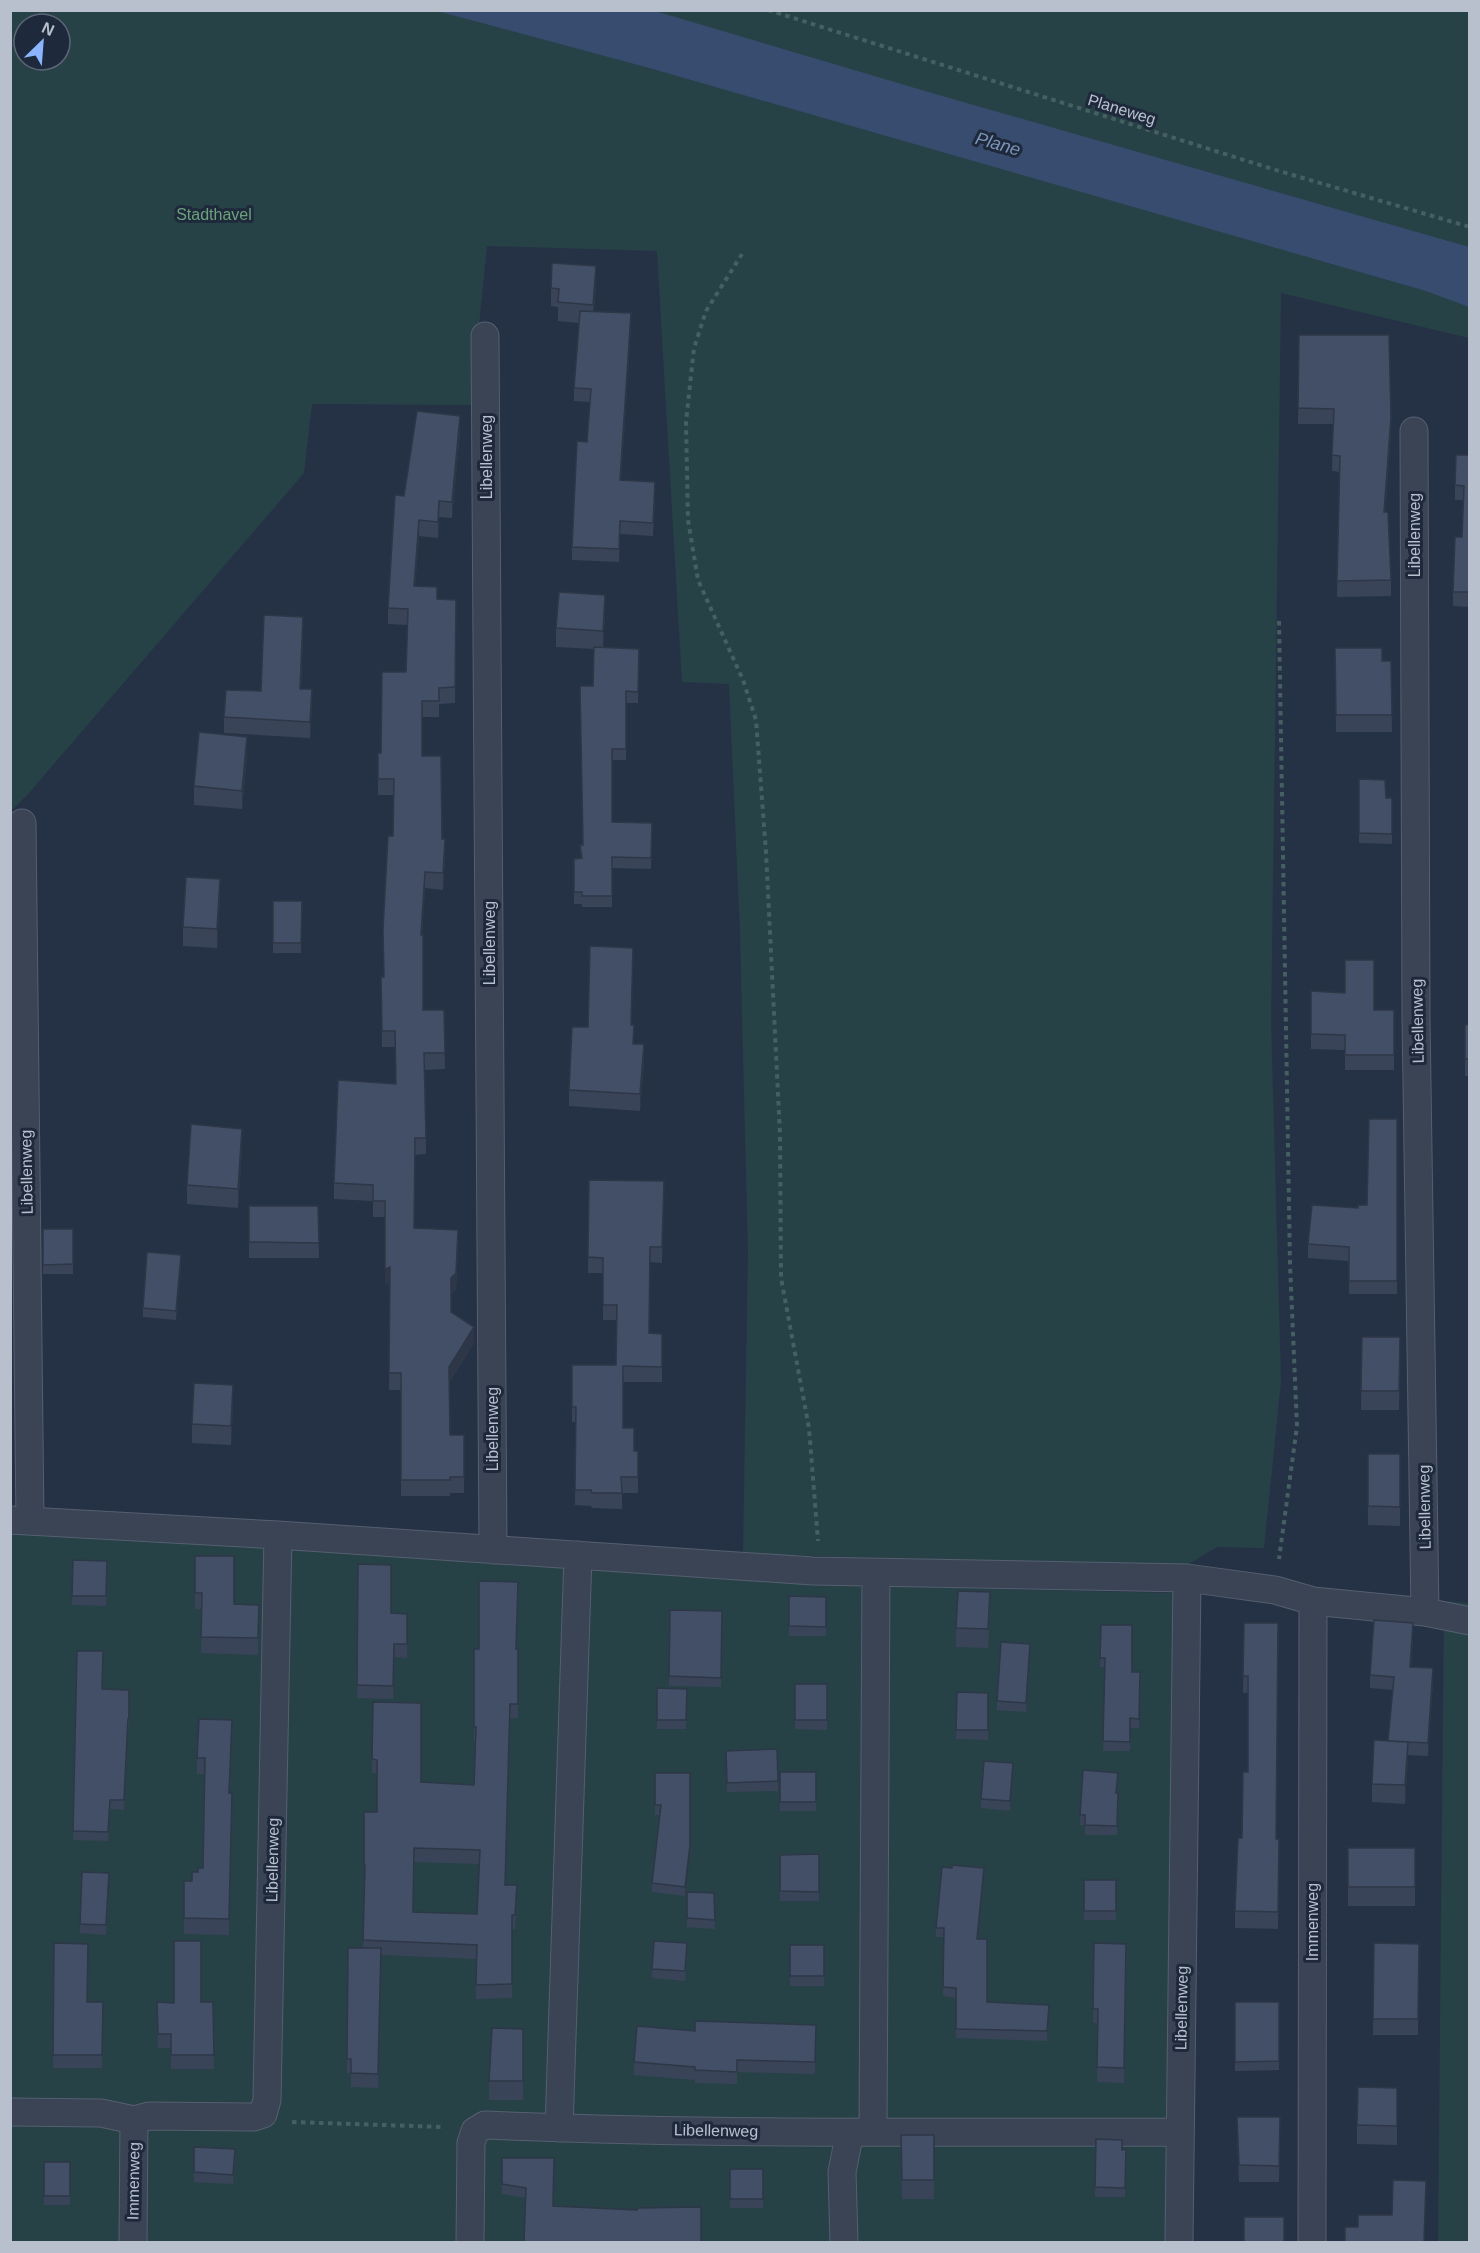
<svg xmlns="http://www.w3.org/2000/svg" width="1480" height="2253" viewBox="0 0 1480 2253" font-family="Helvetica,sans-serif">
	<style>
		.green { fill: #274247; fill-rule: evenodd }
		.water { fill: #374c6e }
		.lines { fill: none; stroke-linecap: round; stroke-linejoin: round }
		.street-casing { stroke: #565f70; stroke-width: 29 }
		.path { stroke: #465f62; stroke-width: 4; stroke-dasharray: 4.5 4.5; stroke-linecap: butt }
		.street { stroke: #3a4455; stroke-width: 27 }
		.wall { fill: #394458; fill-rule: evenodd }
		.shaded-wall { fill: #2e3747 }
		.building { fill: #424f66; stroke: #2e3747; stroke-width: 1.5; fill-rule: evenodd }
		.labels { text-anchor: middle; stroke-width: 6; stroke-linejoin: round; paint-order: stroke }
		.street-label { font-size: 16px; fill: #b8c0ce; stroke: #1e293b }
		.park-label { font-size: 16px; fill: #6da17b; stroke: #1e293b }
		.water-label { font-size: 18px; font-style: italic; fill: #7c94b8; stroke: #1e293b }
	</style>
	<rect width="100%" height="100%" fill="#253246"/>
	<path class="green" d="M11,11h1458v327l-188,-45 -10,729 10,359 -17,167 -47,-1 -32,19 -442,-12 5,-303 -8,-318 -11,-249 -47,-2 -25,-431 -170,-5 -16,159 -159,-1 -8,69 -275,320 -18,18zM24,24h36v36h-36z
		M10,1530l552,34 300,22 313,7 -3,649h-1161z
		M1444,1601l26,2v639h-32z"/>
	<path class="water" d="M437,11h218l270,80 544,156v60l-43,-16 -773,-222z"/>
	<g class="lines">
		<defs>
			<path id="street" d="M485,336l8,1214
				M1414,431l2,587 9,594
				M22,823l8,698
				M10,1520l268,15 535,36 374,7 88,12 38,11 112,11 45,9
				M10,2112l91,1 33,7 15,-4 105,1 9,-3 4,-14 11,-565
				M559,2128l19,-573
				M873,2132l3,-559
				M133,2242l1,-122
				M470,2242l1,-99 4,-12 10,-6c231,10 463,7 694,7
				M844,2242l-2,-70 8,-40
				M1179,2242l8,-664
				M1312,2242l1,-641"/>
		</defs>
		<use href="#street" class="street-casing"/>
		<path class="path" d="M768,10l511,161 191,56
			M742,254l-36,57 -12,37 -8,74 2,98 10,60 45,100 13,40 10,132 14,282 1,144 28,150 9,113
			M1279,621l11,643 7,162 -18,133
			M292,2122l152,5"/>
		<use href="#street" class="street"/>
	</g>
	<path class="wall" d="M596,285l-2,26 37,15 -10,154 34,15 -2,41 -33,-2 -1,28 -47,-2v-13l15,-105 3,-40 -16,-1v-13l5,-65 -21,-2v-14l-7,-1v-18z
		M1299,335l92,98 -6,79 6,68v16l-54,1 3,-125 -8,-1 1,-47h-35z
		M460,432l-8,86 -13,-1 -1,21 -19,-2 -4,50 22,13 19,1 -1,103 -16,1v13h-17v39l23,99 -2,35 -18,-2 -3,47 1,75h21l1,59 -20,1 1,84 -11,1 -1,73 44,18 -2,43 -5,5v18l23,31 -25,40 1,52h14v58h-14v3h-49v-106h-12l1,-107 -5,2v-68h-12v-16l-39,-2v-16l62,-99 -1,-37h-13l-1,-54v-16h3l9,-141 1,-41h-16v-42h3l25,-81 2,-47 -20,-1v-16l16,-112z
		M1470,455v152l-17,-1v-14l9,-55 1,-37h-8v-15z
		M605,614l-2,34 36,1 -1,54h-12v57h-14v62l40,1 -1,46 -39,-1v39h-30v-3h-8v-45l7,-1 -1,-13h3l10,-159 1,-37 -38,-2v-19z
		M303,634l-2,55 11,17 -2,32 -86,-5v-16l37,-26z
		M1335,648l47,13h9l1,71h-56z
		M247,756l-5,53 -48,-4v-19z
		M1359,779l27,19h6v46l-33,-1z
		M220,898l-3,50 -34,-2v-19z
		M273,901h29l-1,52h-28z
		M1311,991l63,19h20v60h-49v-20l-34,-1z
		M1470,1024v52h-5v-51z
		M632,1025l2,19 10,17 -4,50 -71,-5v-16l19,-63z
		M1397,1119v175h-48v-33l-41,-3v-14l50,-36 9,-3z
		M242,1148l-4,60 -51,-4v-19z
		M589,1180l75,1 -2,82 -12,-1 -1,71 13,1v48h-39v46l11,23h4v42h-16v16l-30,-1 -1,-2 -16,-1 1,-83h-4v-57h44l1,-45h-14v-47h-15z
		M249,1206h69l1,52h-70z
		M43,1229h30v45h-30z
		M181,1264l-5,56 -33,-3v-9z
		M1362,1337h38l-1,73h-38z
		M233,1404l-2,41 -39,-2v-19z
		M1368,1454h32v72l-32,-1z
		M195,1556l39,48 25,1 -1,50 -57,-2 1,-44h-7z
		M73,1560l34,1 -1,45 -34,-1z
		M358,1564l33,49 16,1v44l-13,-1 -1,42 -36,-1z
		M789,1596l37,1v39h-37z
		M670,1610l52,1 -1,76 -52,-1z
		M990,1610l-2,38 -32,-1v-19z
		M1244,1623l32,216 3,18 -1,72 -43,-1v-17l13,-139v-79h-5z
		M1101,1625l31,47h8l-1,56h-9v23h-27l2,-84h-5z
		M1413,1636l-2,31 22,14 -5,75 -20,-1 -3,49 -33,-2v-18l16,-43 5,-51 -23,-2v-13z
		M474,1649h44v69h-8l-5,167 12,14 -2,30h-3v69l-36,1v-40l-95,-4 -3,133 -27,-1v-14h-4l1,-125h15l2,-70h-1v-66h13v-39h-5l1,-71 48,80 53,3 1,-44h-1zM414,1862l65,2 -2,50 -64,-2z
		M77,1651l25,38 27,1v38h-1l-4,82 -14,-1 -2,32 -35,-1z
		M1030,1653l-4,59 -29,-2v-9z
		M795,1684h32v46l-32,-1z
		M657,1688l30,1 -1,40h-29z
		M957,1692l31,1v47l-32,-1z
		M232,1736l-2,57 -1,142 -45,-1v-53h8l6,-9 5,-4 1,-94h-7v-16z
		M777,1749l1,42 -51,1 -1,-41z
		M780,1772h36v39h-36z
		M1013,1772l-3,39 -29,-3v-9z
		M655,1773l35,81 -5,42 -33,-4v-9l8,-68h-5z
		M1118,1782l-1,11h1l-1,42h-32v-10h-5v-10z
		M1348,1848h67v58h-67z
		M819,1854v47h-39v-46z
		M984,1877l-6,62 9,63 62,12 -2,27 -91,-3v-40l-13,-2 1,-59h-8v-9z
		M1084,1880h32v40h-32z
		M109,1883l-3,52 -26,-2v-9z
		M687,1892l27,1 1,36 -28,-2z
		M54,1943l33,59h16l-1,66h-49z
		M1094,1943l32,1 -2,139 -27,-1 1,-59h-5z
		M1374,1943l45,1 -1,91h-45z
		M790,1945h34v41h-34z
		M687,1952l-2,29 -33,-3v-9z
		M157,2002h56l1,67h-43v-21h-13z
		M1235,2002h44v68l-44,1z
		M816,2025l-1,49 -78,-2v12l-42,-1v-3l-61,-5v-13l61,-31z
		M523,2029v71h-34v-19z
		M1397,2088v57l-40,-1v-19z
		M1280,2117l-1,65h-40l-2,-48z
		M901,2135h33v64h-32z
		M1096,2139l26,11 4,-1 -1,48h-30z
		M194,2147l41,12 -2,25 -39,-2z
		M502,2158l51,48 84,4 64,-3 -177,35 2,-44 -24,-4z
		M44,2162h26v43h-26z
		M730,2169h33v39h-33z"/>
	<path class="shaded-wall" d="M596,266v19l-3,39v-19z
		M631,313v13l-11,167v-13z
		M460,416v16l-8,86v-16z
		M1391,417v16l-7,95v-16z
		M439,501v16l-1,21v-16z
		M419,520v16l-5,66v-16z
		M605,595v19l-2,36v-19z
		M303,617v17l-3,71v-16z
		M312,689v17l-2,32v-16z
		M247,737v19l-5,53v-18z
		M445,839v16l-2,35v-17z
		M425,872v16l-4,63v-16z
		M220,879v19l-3,50v-19z
		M644,1044v17l-4,50v-17z
		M242,1129v19l-4,60v-19z
		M458,1230l-2,59 -5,5v-16z
		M181,1255v9l-5,56v-9z
		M390,1267v16l-5,2v-16z
		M474,1327v16l-25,40v-16z
		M233,1385v19l-2,41v-19z
		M1413,1623v13l-3,44v-13z
		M1433,1668v13l-5,75v-13z
		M232,1720v16l-3,73v-16z
		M1408,1742v19l-3,43v-19z
		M1013,1763v9l-3,39v-10z
		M690,1845v9l-5,42v-9z
		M984,1868v9l-7,71v-9z
		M1049,2005v9l-2,27v-10z"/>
	<path class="building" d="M552,263l44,3 -3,39 -35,-3 1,-13 -8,-1z
		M580,311l51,2 -11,167 35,2 -2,41 -33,-2 -1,28 -47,-2 5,-106 10,1 4,-53 -17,-1z
		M1299,335h90l2,82 -7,95h4l3,68 -54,1 3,-125 -8,-1 2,-46 -36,-1z
		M417,411l43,5 -8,86 -13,-1 -1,21 -19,-2 -5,66 23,1v12l19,1 -1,87 -16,1v13h-17v55h19l1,83h3l-2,34 -18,-1 -4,63h2v75h21l1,43h-21l2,85h-11l-1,90 44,2 -2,43 -5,5v34l23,15 -25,40 1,68h14v42h-14v3h-49v-107h-12l1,-106 -5,2v-68h-12v-16l-39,-2 4,-103 58,4 -1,-53h-13l-1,-54h3l-1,-48 5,-93h5l1,-57h-16v-26h3l1,-81h24l2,-63 -20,-1 7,-113 9,1z
		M1456,455h14v137h-17l2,-55h7l2,-51 -9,-1z
		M559,592l46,3 -2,36 -47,-3z
		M264,615l39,2 -3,72h12l-2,33 -86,-5 2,-27 35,1z
		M594,647l45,2 -1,43 -12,-1v58h-14v73l40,1 -1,35 -39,-1v39h-30v-4h-8v-33l8,-1 -2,-13h3l-3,-159h13z
		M1335,648h47v13h9l1,54h-56z
		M199,732l48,5 -5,54 -48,-5z
		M1359,779l26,1 1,18h6v36l-33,-1z
		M186,877l34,2 -3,50 -34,-2z
		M273,901h29l-1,42h-28z
		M590,946l43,2 -2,77h3l-1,19h11l-4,50 -71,-4 3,-63h16z
		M1345,960h29v50h20v45h-49v-20l-34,-1v-43l34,2z
		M1470,1024v35h-5v-34z
		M1369,1119h28v162h-48v-34l-41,-3 4,-39 46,3v-3h9z
		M191,1124l51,5 -4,60 -51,-4z
		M589,1180l75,1 -2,66h-12l-1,86 13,1v33l-39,-1v62h11v23h4v26h-17l1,16h-30l-1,-3h-16l1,-83h-4v-42h44l1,-60h-14v-47l-15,-1z
		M249,1206h69l1,37 -70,-1z
		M43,1229h30v35l-30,1z
		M147,1252l34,3 -5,56 -33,-3z
		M1362,1337h38l-1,54h-38z
		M194,1383l39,2 -2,41 -39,-2z
		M1368,1454h32v53l-32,-1z
		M195,1556h39v48l25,1 -1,33 -57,-1 1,-44h-7z
		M73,1560l34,1 -1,35h-34z
		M358,1564l33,1v48l16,1v30h-13l-1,42 -36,-1z
		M479,1581l39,1 -2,67h2v55h-8l-5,181h12l-2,30h-3v69l-36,1 1,-40 -114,-5 2,-75h-1v-53h13v-52l-5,-1 1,-57 48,1v79l53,3 2,-58h-2v-78h5zM414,1848l66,2 -3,64 -64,-2z
		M958,1591l32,1 -2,37 -32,-1z
		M789,1596l37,1v30l-37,-1z
		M670,1610l52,1 -1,67 -52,-2z
		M1374,1620l39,3 -3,44 23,1 -5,75 -40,-2 6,-64 -24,-2z
		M1244,1623h34l-2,216h3l-1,73 -43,-1 3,-73h4l1,-66h5v-96h-5z
		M1101,1625h31v47h8l-1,47 -9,-1v24l-27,-1 2,-83h-5z
		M1001,1642l29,2 -4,59 -29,-2z
		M77,1651h26l-1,38 27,1v29h-1l-4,81h-14l-2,32 -35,-1z
		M795,1684h32v36h-32z
		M657,1688l30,1 -1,31h-29z
		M957,1692l31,1v37h-32z
		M199,1719l33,1 -3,73h3l-3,126 -45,-1v-37h8v-9h6v-4h5l2,-110h-8z
		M1374,1740l34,2 -3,43 -33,-1z
		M777,1749l1,32 -51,2 -1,-32z
		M984,1761l29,2 -3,38 -29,-2z
		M1083,1770l35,3 -2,20h2l-1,33 -32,-1v-10h-5z
		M780,1772h36v30h-36z
		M655,1773h35v72l-5,42 -33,-4 9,-78h-6z
		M1348,1848h67v39h-67z
		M819,1854v38l-39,-1v-36z
		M952,1865l32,3 -7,71h10v63l62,3 -2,26 -91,-2v-41l-13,-1 1,-59h-8l6,-61 10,1z
		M82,1872l27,1 -3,52 -26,-1z
		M1084,1880h32v31h-32z
		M687,1892l27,1 1,27 -28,-2z
		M174,1941h27v61h12l1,53h-43v-21h-13l-1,-32 17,1z
		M654,1941l33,2 -2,28 -33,-2z
		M54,1943l34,1 -1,58h16l-1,53h-49z
		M1094,1943l32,1 -2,124 -27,-1 1,-58h-5z
		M1374,1943l45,1 -1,75h-45z
		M790,1945h34v31h-34z
		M348,1948h33l-3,126 -27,-1v-14h-4z
		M1235,2002h44v59l-44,1z
		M695,2021l121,4 -1,37 -78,-2v12l-42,-2v-3l-61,-5 3,-36 58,5z
		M492,2028l31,1v52h-34z
		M1358,2087l39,1v38l-40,-1z
		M1237,2117h43l-1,49 -40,-1z
		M901,2135h33v45h-32z
		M1096,2139l26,1v10l4,-1 -1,39 -30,-1z
		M194,2147l41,2 -2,26 -39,-3z
		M502,2158h52l-1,48 84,4v-2l64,-1v35h-177l2,-54 -24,-4z
		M44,2162h26v34h-26z
		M730,2169h33v30h-33z
		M1393,2180l33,1 -2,61h-79v-15h13v-12h34z
		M1244,2217h40v25h-40z"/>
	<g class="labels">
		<g class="street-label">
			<text transform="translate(1122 109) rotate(17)" y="6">Planeweg</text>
			<text transform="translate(486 457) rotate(-90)" y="6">Libellenweg</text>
			<text transform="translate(1414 535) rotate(-90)" y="6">Libellenweg</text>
			<text transform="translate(489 943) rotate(-90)" y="6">Libellenweg</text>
			<text transform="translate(1417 1021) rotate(-91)" y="6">Libellenweg</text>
			<text transform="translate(26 1172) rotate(-91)" y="6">Libellenweg</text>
			<text transform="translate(492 1429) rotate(-90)" y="6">Libellenweg</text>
			<text transform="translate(1424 1507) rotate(-91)" y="6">Libellenweg</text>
			<text transform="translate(272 1860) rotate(-89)" y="6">Libellenweg</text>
			<text transform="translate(1312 1922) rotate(-90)" y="6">Immenweg</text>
			<text transform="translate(1181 2008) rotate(-89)" y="6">Libellenweg</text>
			<text transform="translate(716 2130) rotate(1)" y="6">Libellenweg</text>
			<text transform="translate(133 2181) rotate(-89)" y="6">Immenweg</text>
		</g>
		<g class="park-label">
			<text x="214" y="220">Stadthavel</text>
		</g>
		<g class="water-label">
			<text transform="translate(998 144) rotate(16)" y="6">Plane</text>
		</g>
	</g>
	<rect width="1480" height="2253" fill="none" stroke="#b8c0ce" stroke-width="24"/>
	<g transform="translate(42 42) rotate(25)"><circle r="28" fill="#1e293b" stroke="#5c6576" stroke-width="1.5"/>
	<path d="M0-4.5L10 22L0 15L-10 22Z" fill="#8cb5ff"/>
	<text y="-9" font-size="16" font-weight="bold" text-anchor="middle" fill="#b8c0ce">N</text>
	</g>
</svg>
